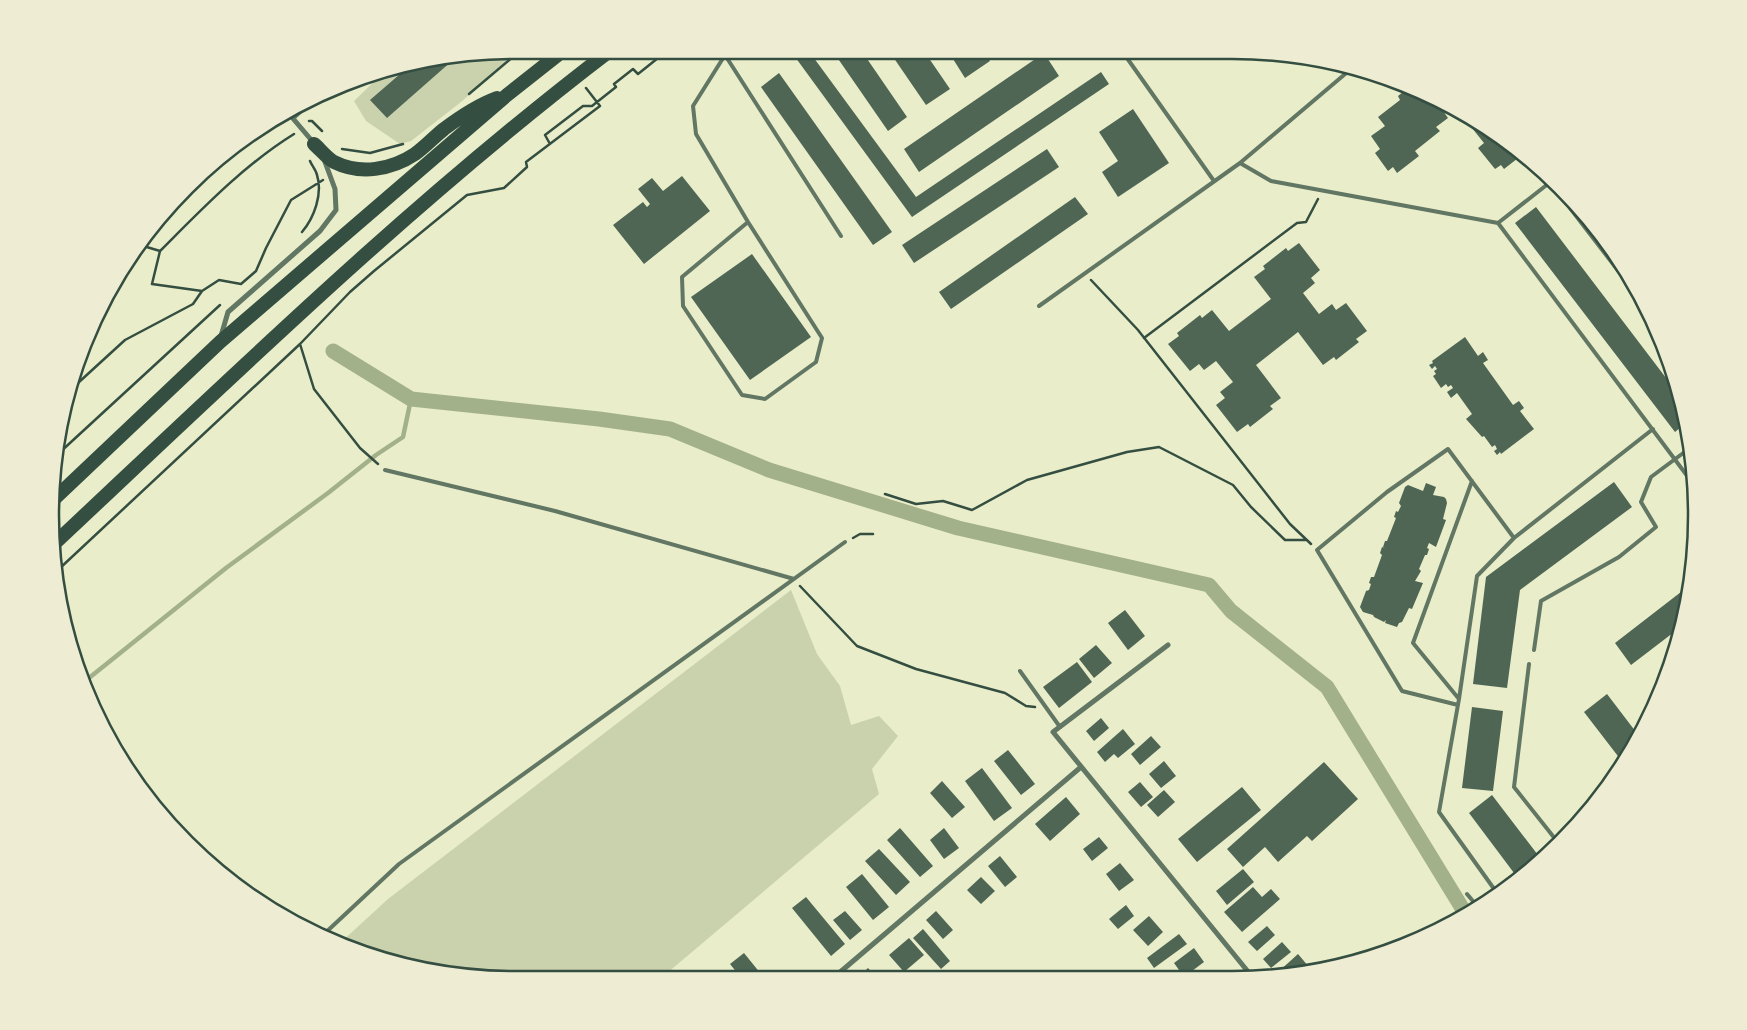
<svg xmlns="http://www.w3.org/2000/svg" width="1747" height="1030" viewBox="0 0 1747 1030" font-family="Raleway,sans-serif">
	<style>
		.green { fill: #cad2ad }
		.lines { fill: none; stroke-linecap: round; stroke-linejoin: round }
		.stream { stroke: #a3b18a; stroke-width: 4.5 }
		.canal { stroke: #a3b18a; stroke-width: 15 }
		.building { fill: #4f6655 }
		.path { stroke: #344e41; stroke-width: 2.5 }
		.service { stroke: #617663; stroke-width: 4 }
		.minor { stroke: #617663; stroke-width: 5 }
		.trunk { stroke: #344e41; stroke-width: 14 }
		.rim { fill: none; stroke: #344e41; stroke-width: 2.5 }
	</style>
	<rect width="100%" height="100%" fill="#e9edc9"/>
	<path class="green" d="M519,50l-58,52 -50,39 -11,3 -34,-23 -12,-20 30,-29z
		M791,590l26,64 23,32 11,39 28,-9 19,20 -26,33 7,25 -219,185h-176l-119,-24 -25,-12 48,-44z"/>
	<g class="lines">
		<path class="stream" d="M84,682l142,-114 102,-75 48,-38 27,-18 8,-38"/>
		<path class="canal" d="M333,351l78,48 188,20 71,10 99,41 189,58 251,57 22,26 96,76 140,229"/>
	</g>
	<path class="building" d="M790,50h18l108,147 185,-125 8,12 -197,133z
		M832,50h29l46,67 -19,14z
		M889,51h35l26,38 -24,16z
		M948,51h35l7,10 -25,17z
		M1044,53l15,23 -140,96 -15,-23z
		M453,60l-66,58 -17,-18 37,-32z
		M779,73l113,159 -19,13 -112,-158z
		M1408,88l36,17 -3,3 7,10 -12,9 4,4 -25,20 4,5 -22,17 -4,-6 -5,4 -13,-18 5,-4 -9,-13 14,-10 -7,-9 22,-17 -2,-4z
		M1133,109l36,54 -51,34 -16,-25 16,-11 -19,-29z
		M1466,116l24,12 32,27 -18,14 -3,-4 -6,4 -17,-21 6,-5 -20,-25z
		M1047,149l12,18 -145,96 -12,-18z
		M682,176l28,35 -66,53 -31,-39 30,-23 4,5 3,-3 -12,-15 14,-11 11,13z
		M1075,197l13,17 -137,95 -12,-17z
		M1536,207l143,188 8,27 -12,10 -160,-209z
		M1299,243l21,27 -9,8 4,5 -12,10 16,21 13,-10 4,6 10,-7 21,28 -11,8 3,3 -23,18 -2,-3 -11,8 -25,-33 -42,33 25,33 -11,8 3,3 -23,18 -2,-3 -11,8 -21,-27 9,-7 -5,-6 13,-10 -17,-21 -12,9 -5,-6 -9,7 -22,-27 11,-8 -2,-3 23,-18 2,3 10,-8 17,21 42,-32 -17,-22 11,-8 -2,-3 23,-18 2,3z
		M752,254l59,83 -61,43 -59,-83z
		M1465,337l13,19 5,-4 5,8 -5,3 30,42 6,-4 5,7 -4,3 14,18 -33,25 -1,-2 -3,3 -3,-4 3,-2 -2,-4 -3,2 -8,-11 -2,1 -16,-18 6,-5 -15,-21 -6,5 -4,-6 6,-4 -2,-3 -3,2 -2,-3 -5,4 -8,-12 3,-2 -2,-3 3,-2 -2,-3 -3,3 -3,-4 4,-2 -1,-2z
		M1614,482l18,25 -112,83 -13,98 -34,-4 13,-107z
		M1426,483l10,4 -3,8 11,2 2,2 1,4 -4,16 3,1 -10,27 -7,-4 -2,5 2,1 -2,6h-2l-6,14 2,2 -6,10 8,2 -11,26 -3,-1 -7,14 -3,1 -2,4 -12,-4 1,-3 -2,2 -10,-5 -1,-2 -10,-3 -3,-5 6,-16 3,-1 2,-6 -2,-1 2,-6h3l8,-22 -2,-2 2,-6 3,1 -2,-1 2,-6h2l9,-23 -2,-1 2,-6 2,1 3,-6 -2,-3 6,-16 3,-2 15,6z
		M1690,585l-2,20 -6,21 -51,39 -16,-22z
		M1125,610l20,26 -17,14 -20,-27z
		M1096,645l16,18 -18,15 -15,-19z
		M1077,662l15,20 -33,26 -16,-21z
		M1607,694l32,42 -15,28 -40,-52z
		M1472,707l31,4 -10,80 -31,-3z
		M1101,718l8,10 -15,13 -8,-10z
		M1123,729l12,15 -17,14 -4,-4 -9,8 -8,-10z
		M1151,736l10,11 -21,18 -9,-11z
		M1008,750l27,34 -14,11 -27,-34z
		M1164,761l12,15 -15,12 -12,-14z
		M1324,762l34,37 -46,42 -5,-5 -29,26 -13,-15 -22,20 -16,-18z
		M982,768l30,40 -18,13 -29,-40z
		M942,781l23,26 -13,11 -22,-25z
		M1140,782l13,15 -12,10 -13,-15z
		M1242,787l19,23 -64,52 -19,-23z
		M1164,790l11,12 -17,15 -11,-12z
		M1492,795l49,64 -24,18 -48,-64z
		M1066,797l14,17 -30,27 -15,-17z
		M900,828l33,38 -13,11 -33,-37z
		M944,828l15,20 -15,11 -14,-19z
		M1099,837l9,11 -16,13 -9,-12z
		M879,849l31,33 -14,13 -31,-34z
		M1000,856l17,21 -12,10 -17,-21z
		M1120,863l14,17 -15,11 -13,-17z
		M1243,869l11,13 -27,23 -11,-14z
		M862,874l27,33 -16,13 -27,-33z
		M981,877l14,14 -14,13 -14,-14z
		M1253,887l9,10 9,-8 9,10 -38,33 -18,-20z
		M806,897l39,47 -14,12 -39,-48z
		M1126,905l8,11 -16,13 -9,-10z
		M845,911l17,19 -12,10 -17,-20z
		M936,911l17,19 -10,9 -17,-19z
		M1149,916l14,16 -15,14 -15,-16z
		M1267,926l8,9 -18,16 -9,-9z
		M923,929l27,32 -9,8 -28,-31z
		M1179,934l8,10 -33,24 -7,-10z
		M909,938l15,17 -20,17 -15,-17z
		M1282,942l9,10 -20,16 -8,-9z
		M1194,948l10,14 -20,15 -10,-14z
		M744,953l21,26h-23l-12,-15z
		M1298,954l11,13 -5,4 -24,5 -3,-3z
		M868,968l10,11h-22z
		M1211,971l6,8h-17z"/>
	<g class="lines">
		<path class="path" d="M469,94l52,-44
			M309,121h3l10,10
			M550,144l-5,-9 38,-29h9l24,-19 -2,-3 19,-15 5,5 30,-24
			M342,149l28,4 33,-9
			M302,232c12,-14 21,-38 15,-57 -1,-5 -5,-9 -7,-14
			M140,245l20,6 -8,33 50,7 17,-11 22,4 15,-13 10,-23 25,-48 32,-20
			M160,251c42,-42 84,-86 134,-117
			M1091,280l47,50 152,194 21,20
			M1144,338l153,-115 9,-1 12,-23
			M300,344l14,45 46,59 18,16
			M67,393l58,-53 68,-36 9,-13
			M58,454l162,-149
			M885,494l31,10 27,-3 29,9 55,-30 100,-28 32,-5 74,38 18,22 34,33h22
			M853,538l7,-4h13
			M59,569l241,-225 50,-52 24,-21 93,-76 37,-7 23,-21 -1,-5 74,-56 -14,-18
			M800,586l57,60 59,23 89,24 21,13 9,1"/>
		<path class="service" d="M731,50l-6,5 -32,51 3,28 52,88 74,116 -6,24 -51,37 -23,-4 -59,-89 -1,-29 66,-55
			M1122,51l92,130
			M725,55l116,181
			M1240,163l31,18 227,42
			M1553,180l-55,43 196,262
			M1550,182l93,121
			M1039,306l201,-143 111,-94
			M385,470l170,41 239,68
			M1534,650l7,-49 78,-44 37,-30 -15,-25 10,-25 39,-29
			M1529,664l-15,123 46,58
			M1020,671l40,56
			M1653,693l12,-10
			M1459,699l-46,-56 59,-162
			M1458,705l-56,-14 -85,-141 70,-58 61,-43 66,89
			M1497,893l-58,-81 20,-113 18,-123 37,-38 139,-109
			M1467,894l11,13
			M323,935l76,-71 446,-322"/>
		<path class="minor" d="M290,115l23,27
			M293,118l11,-10
			M221,336l7,-24 92,-81 16,-21 -1,-21 -10,-27
			M1168,645l-115,87 201,247
			M832,979l249,-212"/>
		<path class="trunk" d="M314,144c6,5 13,14 20,18 26,13 57,8 81,-8 10,-7 19,-17 29,-25 16,-12 34,-24 53,-31
			M52,501l168,-159 287,-247 57,-45
			M55,543c180,-169 359,-343 556,-493"/>
	</g>
	<path d="M0 0H1747V1030H0ZM515 59H1232A456 456 0 0 1 1688 515V515A456 456 0 0 1 1232 971H515A456 456 0 0 1 59 515V515A456 456 0 0 1 515 59Z" fill="#eeecd3" fill-rule="evenodd"/>
	<path class="rim" d="M515 59H1232A456 456 0 0 1 1688 515V515A456 456 0 0 1 1232 971H515A456 456 0 0 1 59 515V515A456 456 0 0 1 515 59Z"/>
</svg>
